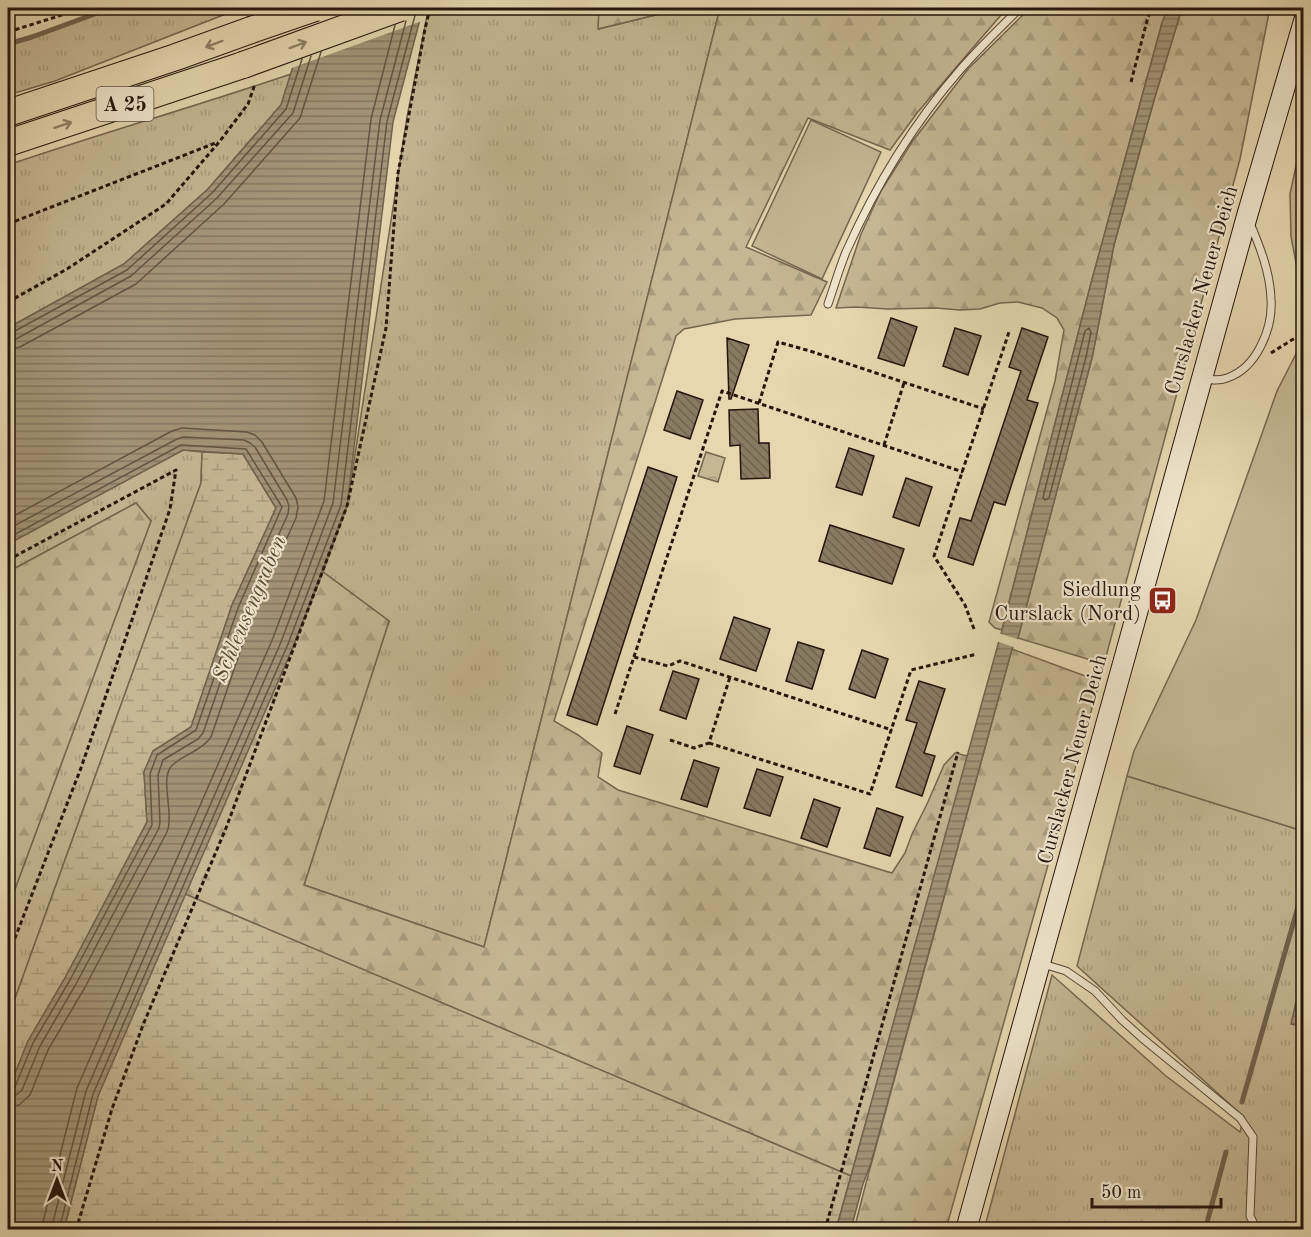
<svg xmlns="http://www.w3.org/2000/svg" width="1311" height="1237" viewBox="0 0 1311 1237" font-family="'Old Standard TT',serif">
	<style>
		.grass { fill: url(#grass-tufts); stroke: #756650; stroke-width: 1.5 }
		.forest { fill: url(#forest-firs); stroke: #756650; stroke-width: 1.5 }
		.wetland { fill: url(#wetland-marsh); stroke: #756650; stroke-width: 1.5 }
		.park { fill: url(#park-crowns); stroke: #756650; stroke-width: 1.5 }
		.garden { fill: #c5b694; stroke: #756650; stroke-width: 1.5 }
		.water { fill: url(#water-rules); stroke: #71624e; stroke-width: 1.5 }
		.pier { fill: #e6d7b0 }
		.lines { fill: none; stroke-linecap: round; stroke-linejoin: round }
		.shore { stroke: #645543; stroke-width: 1.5 }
		.stream { stroke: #71624e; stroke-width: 5 }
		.building { fill: url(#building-back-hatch); stroke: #25150d; stroke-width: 1.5 }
		.lane-casing { stroke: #554636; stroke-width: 9 }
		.secondary-casing { stroke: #25150d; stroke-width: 22 }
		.highway-casing { stroke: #25150d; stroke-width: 28 }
		.path { stroke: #25150d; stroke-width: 3; stroke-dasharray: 4.5 3; stroke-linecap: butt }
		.lane { stroke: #efe5cc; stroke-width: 7 }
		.secondary { stroke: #efe5cc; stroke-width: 20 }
		.highway { stroke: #e6d7b0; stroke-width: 26 }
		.highway-bridge-casing { stroke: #25150d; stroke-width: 28; stroke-linecap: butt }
		.highway-bridge { stroke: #e6d7b0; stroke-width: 26 }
		.oneway { stroke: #8f8067 }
		.labels { text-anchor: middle; stroke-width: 4.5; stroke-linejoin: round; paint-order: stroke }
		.shield { fill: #efe5cc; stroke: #625346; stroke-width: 1.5 }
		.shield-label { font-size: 20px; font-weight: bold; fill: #25150d }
		.street-label { font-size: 21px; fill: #25150d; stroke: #efe5cc }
		.poi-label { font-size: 21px; fill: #25150d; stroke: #efe5cc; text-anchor: end }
		.water-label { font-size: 22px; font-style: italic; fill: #584838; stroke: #efe5cc }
	</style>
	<defs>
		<pattern id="grass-tufts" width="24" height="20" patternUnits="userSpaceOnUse" patternTransform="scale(1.5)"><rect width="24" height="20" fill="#c5b694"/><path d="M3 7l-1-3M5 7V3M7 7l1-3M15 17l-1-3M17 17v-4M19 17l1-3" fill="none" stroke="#a99c7e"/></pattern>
		<pattern id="forest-firs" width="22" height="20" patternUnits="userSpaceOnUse" patternTransform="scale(1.5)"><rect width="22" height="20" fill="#c5b694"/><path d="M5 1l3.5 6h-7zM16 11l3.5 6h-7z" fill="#a99c7e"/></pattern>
		<pattern id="wetland-marsh" width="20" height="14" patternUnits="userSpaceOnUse" patternTransform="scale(1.5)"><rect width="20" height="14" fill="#c5b694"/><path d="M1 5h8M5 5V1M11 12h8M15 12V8" fill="none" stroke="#a99c7e"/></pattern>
		<pattern id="park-crowns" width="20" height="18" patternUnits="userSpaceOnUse" patternTransform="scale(1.5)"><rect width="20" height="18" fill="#c5b694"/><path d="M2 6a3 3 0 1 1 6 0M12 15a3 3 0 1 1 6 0" fill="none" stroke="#a99c7e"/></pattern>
		<pattern id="water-rules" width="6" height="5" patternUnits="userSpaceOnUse" patternTransform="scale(1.5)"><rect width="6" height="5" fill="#a49579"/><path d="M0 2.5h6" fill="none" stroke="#857862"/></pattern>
		<pattern id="building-back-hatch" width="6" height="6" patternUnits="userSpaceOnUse" patternTransform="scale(1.5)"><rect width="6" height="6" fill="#897a62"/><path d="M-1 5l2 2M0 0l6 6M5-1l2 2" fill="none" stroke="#70634f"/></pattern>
	</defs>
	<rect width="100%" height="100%" fill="#e6d7b0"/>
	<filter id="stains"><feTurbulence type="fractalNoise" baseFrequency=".00333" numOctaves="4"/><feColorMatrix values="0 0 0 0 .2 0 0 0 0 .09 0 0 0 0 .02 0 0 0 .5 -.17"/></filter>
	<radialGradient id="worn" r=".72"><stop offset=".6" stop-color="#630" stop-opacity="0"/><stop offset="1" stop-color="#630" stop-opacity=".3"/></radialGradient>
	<path class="grass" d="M111,8h130l-186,73 -47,14v-50z
		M453,8h146v21l85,-21h36l-236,939 -180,-62 85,-264 -66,-49 24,-66 60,-389 20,-101z
		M291,74l-10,31 -73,84 -84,75 -116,64v-163c94,-32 189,-59 283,-91z
		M183,450l19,2 -1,31 -193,535v-110l143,-387 -15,-18 -128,69v-28z
		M1127,776l176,55v398l-319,1 68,-255 114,101 74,56 4,-15 -167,-151z"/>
	<path class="forest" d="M599,8h85l-86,21z
		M720,8h287l-90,105 -27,37 -82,-32 -62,129 81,35 -16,33 -76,4 -51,10 -8,7 -122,385 24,14 24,18 -4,24 20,13 274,83 13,-20 7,-19 15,-30 17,-39 11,-12 13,3 -117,420 -666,-282 108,-247 30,-75 66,49 -85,264 180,62z
		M1030,8h138l-6,15 -72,264 -88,343 -7,-2 -6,-6 66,-241 9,-51 -7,-12 -15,-10 -24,-6 -18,1 -20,6 -20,1 -24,-2 -48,1 -32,-2 -20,1 25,-74 20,-43 31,-49 56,-73z
		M1182,8h88l-30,151 -136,505 -86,-26 74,-280 22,-113 40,-145z
		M136,503l15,18 -143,387v-336z
		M1012,649l84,31 3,3 -153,546 -92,1 12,-47z"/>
	<path class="wetland" d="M202,452l41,2 33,54 -44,97 -41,122 -38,24 -9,21 3,50 -82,156 -37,63 -20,50v-73l193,-535z
		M185,894l666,282 -15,53 -772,1 34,-134z"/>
	<path class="park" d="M706,452l19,6 -7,24 -20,-6z"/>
	<path class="garden" d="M811,120l70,32 -59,127 -70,-33z
		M1303,133h1l-1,165 -12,-61 -1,-43z
		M1303,310v521l-176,-55 7,-25 62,-131 81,-229 21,-41z"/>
	<path class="water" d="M311,8h112l-30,114 -46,384 -54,141 -195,449 -34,133h-56v-138l20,-50 37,-63 82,-156 -3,-50 9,-21 38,-24 41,-122 44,-97 -33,-54 -60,-4 -175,94v-216l116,-64 84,-75 73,-84z
		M1168,8h14l-28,92 -40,145 -22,113 -74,280 -6,11 -141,514 -8,21 -12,45 -15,1 166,-600 88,-343 72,-264z
		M1296,1002l7,2v23l-12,-3z"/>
	<path class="pier" d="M308,8h118l-4,13 -133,48z
		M998,633l22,7 -4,8 -20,-7z"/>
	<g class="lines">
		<path class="shore" d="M1089,328l2,4 -5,25 -37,141 -4,2 -2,-3 42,-166z
			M8,333l5,-1 114,-62 85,-77 74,-84 16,-50
			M8,341l8,-2 115,-63 86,-78 76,-85 18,-57
			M8,350l12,-3 116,-63 88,-80 76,-86 21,-66
			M8,519l164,-88 10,-3 65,4 8,3 7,7 34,56 2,9 -2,11 -43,96 -42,123c-10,15 -34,20 -41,31 -9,14 4,46 -3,64l-83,157 -36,61 -18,45 -11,10 -11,2
			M8,529l169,-90 6,-2 61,3 6,3 5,4 32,53 2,6 -1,8 -43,96 -42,123 -5,6 -35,21 -5,15 2,47 -1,6 -83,156 -36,62 -18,44 -7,6 -7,2
			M8,538l173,-93 65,4 36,58 -44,101 -42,122 -39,25 -7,19 2,51 -82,155 -37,63 -18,44 -3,3h-4
			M42,1230l1,-8 34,-134 196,-450 51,-137 47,-382 24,-94
			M51,1230l35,-139 195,-449 52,-139 47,-383 26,-99
			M59,1230l34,-136 195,-450 53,-139 46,-384 30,-113"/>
		<path class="stream" d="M8,44l24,-7 79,-29
			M8,802l2,4 -2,8
			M1242,1102l62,-216
			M1205,1230l21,-78"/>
	</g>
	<path class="building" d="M891,318l26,9 -13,39 -26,-8z
		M955,328l26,8 -13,39 -25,-9z
		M1022,328l26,9 -21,63 11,3 -33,102 -11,-3 -21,63 -25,-8 12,-39 11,3 50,-150 -12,-4z
		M727,338l22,7 -18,54h-2z
		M677,391l26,9 -13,39 -26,-9z
		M758,409l1,34h10l1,35 -29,1 -1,-34 -10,1 -1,-36z
		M849,448l25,8 -12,39 -26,-8z
		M648,467l29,10 -80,248 -30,-10z
		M906,478l26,9 -13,39 -26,-9z
		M830,525l74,24 -12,35 -73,-23z
		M734,617l36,12 -14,42 -36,-12z
		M798,642l26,8 -12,39 -26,-8z
		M862,650l26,9 -13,39 -26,-9z
		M673,671l26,8 -13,40 -26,-9z
		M919,681l26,8 -21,64 11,3 -13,40 -26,-9 21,-64 -11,-3z
		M627,726l26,9 -13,39 -26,-8z
		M694,760l25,8 -12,39 -26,-8z
		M757,769l26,8 -13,39 -26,-8z
		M814,799l26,9 -13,39 -26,-9z
		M877,808l26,9 -13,39 -26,-8z"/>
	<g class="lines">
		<defs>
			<path id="lane" d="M828,304c6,-17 11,-35 18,-52 29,-65 67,-128 114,-182 19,-22 40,-42 60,-62
				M1204,379c8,1 15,2 23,-1 30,-10 46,-50 44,-79 -1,-27 -11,-52 -21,-76
				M1043,964l23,7 29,20 27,29 20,18 98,80 13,19 -3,79 7,14"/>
			<path id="secondary" d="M966,1230l281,-1014 57,-195"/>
			<path id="highway" d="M8,113l168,-56 75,-27
				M8,143l235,-78"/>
		</defs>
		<use href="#lane" class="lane-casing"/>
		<use href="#secondary" class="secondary-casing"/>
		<use href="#highway" class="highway-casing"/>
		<path class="path" d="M8,32l76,-24
			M1131,82l17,-65 4,-9
			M8,224l210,-82
			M8,302l59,-33 99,-65 54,-63 28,-37 7,-20
			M1271,353l24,-15 9,-2
			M759,403l19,-61 32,9 174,58
			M884,445l20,-62
			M8,560l168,-90 -6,39 -89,259 -73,188
			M974,629l-9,-24 -31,-49 75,-224
			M634,657l34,9 12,-5 212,69
			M615,714l107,-323 241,81
			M670,740l24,8 15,-5 21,-66
			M709,743l161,51 41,-124 66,-16
			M76,1230l36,-121 31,-84 83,-197 121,-322 39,-178 12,-155 27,-144 5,-21
			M825,1230l133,-478"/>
		<use href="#lane" class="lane"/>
		<use href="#secondary" class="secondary"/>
		<use href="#highway" class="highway"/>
		<defs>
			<path id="highway-bridge" d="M251,30l64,-22
				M243,65l157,-57"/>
		</defs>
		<use href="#highway-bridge" class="highway-bridge-casing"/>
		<use href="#highway-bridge" class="highway-bridge"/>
	</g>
	<defs><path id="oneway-shaft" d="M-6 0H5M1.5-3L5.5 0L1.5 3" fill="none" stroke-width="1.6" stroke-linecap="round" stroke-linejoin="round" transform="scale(1.5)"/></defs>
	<g class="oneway">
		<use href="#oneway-shaft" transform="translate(214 44) rotate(160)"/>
		<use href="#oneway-shaft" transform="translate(298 45) rotate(-20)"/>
		<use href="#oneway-shaft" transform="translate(63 125) rotate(-18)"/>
	</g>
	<defs>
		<symbol id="bus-square" viewBox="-11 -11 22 22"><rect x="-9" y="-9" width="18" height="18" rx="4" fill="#8f2418" stroke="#efe5cc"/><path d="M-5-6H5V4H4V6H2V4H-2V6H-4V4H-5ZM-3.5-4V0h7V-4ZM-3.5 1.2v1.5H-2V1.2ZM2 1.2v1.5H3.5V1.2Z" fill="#fff"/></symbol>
	</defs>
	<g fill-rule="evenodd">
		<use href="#bus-square" x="1146" y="584" width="33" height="33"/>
	</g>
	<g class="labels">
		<rect class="shield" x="96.5" y="87" width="57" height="34" rx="4.5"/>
		<g class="shield-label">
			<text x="125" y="111">A 25</text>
		</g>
		<g class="street-label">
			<text transform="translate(1201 290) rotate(-74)" y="7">Curslacker Neuer Deich</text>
			<text transform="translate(1072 759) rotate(-75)" y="7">Curslacker Neuer Deich</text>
		</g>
		<g class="poi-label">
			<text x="1141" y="596">Siedlung<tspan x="1141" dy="24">Curslack (Nord)</tspan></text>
		</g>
		<g class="water-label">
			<text transform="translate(248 608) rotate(-67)" y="8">Schleusengraben</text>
		</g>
	</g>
	<rect width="1311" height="1237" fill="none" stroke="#e6d7b0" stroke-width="30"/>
	<rect x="9" y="9" width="1293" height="1219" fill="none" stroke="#25150d" stroke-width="3"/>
	<rect x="15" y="15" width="1281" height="1207" fill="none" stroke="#25150d" stroke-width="1.5"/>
	<g transform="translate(57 1180)" stroke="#efe5cc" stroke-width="4.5" paint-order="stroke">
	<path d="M0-4.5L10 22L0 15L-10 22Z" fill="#25150d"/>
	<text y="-9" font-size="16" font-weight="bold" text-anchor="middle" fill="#25150d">N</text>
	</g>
	<path d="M1092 1198v9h129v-9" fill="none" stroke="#25150d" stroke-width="3"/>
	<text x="1101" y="1198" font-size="18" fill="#25150d" stroke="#efe5cc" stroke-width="4.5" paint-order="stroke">50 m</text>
	<rect width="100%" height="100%" filter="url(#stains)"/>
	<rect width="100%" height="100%" fill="url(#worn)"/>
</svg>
